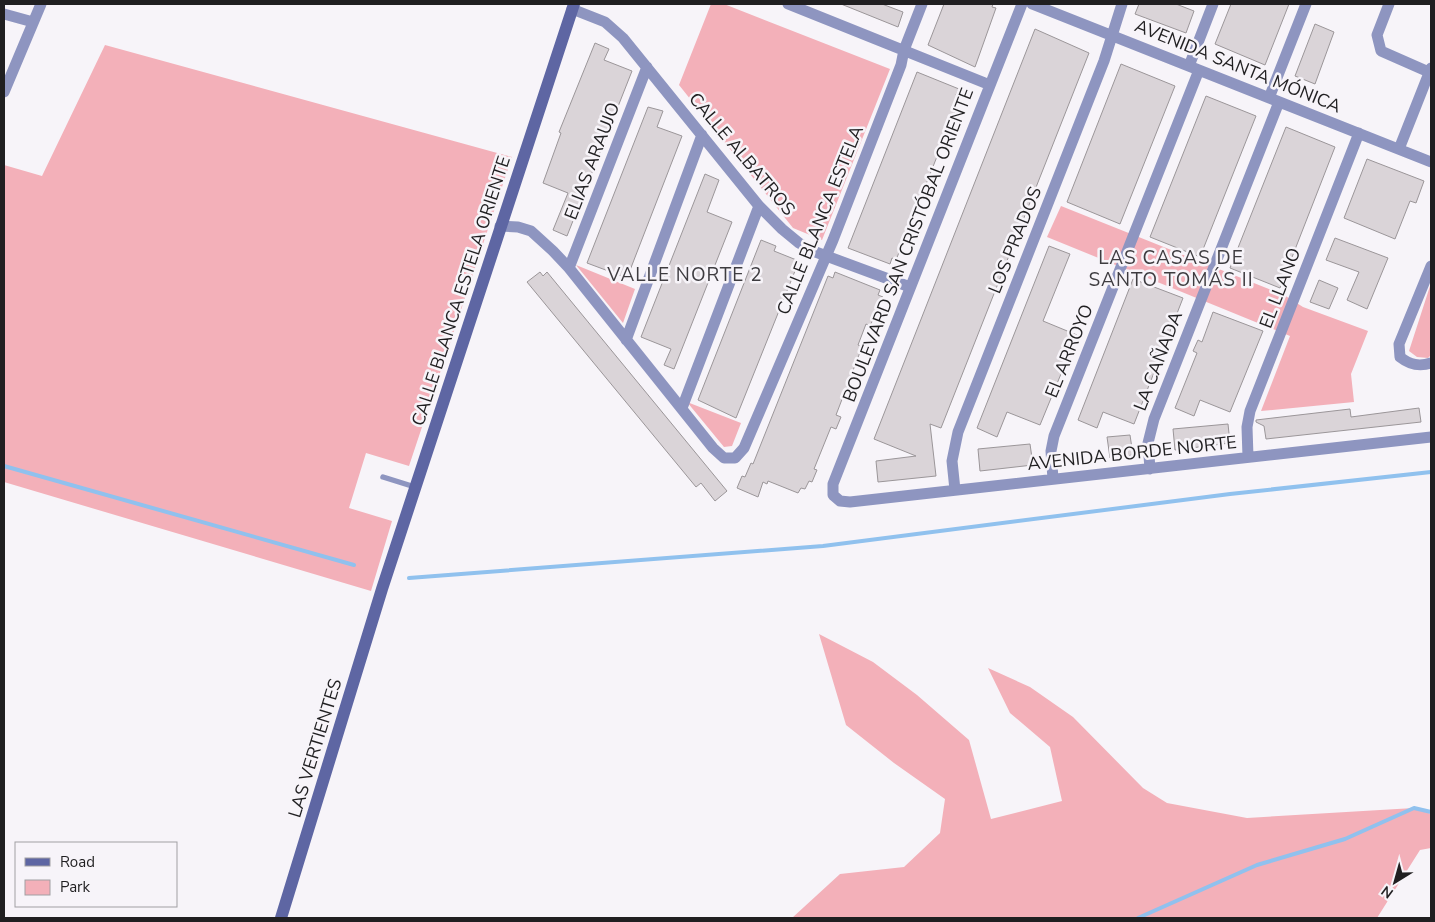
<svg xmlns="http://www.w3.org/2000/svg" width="1435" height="922" viewBox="0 0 1435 922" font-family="'Nunito Sans',sans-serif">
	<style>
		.green { fill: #f3b0b9 }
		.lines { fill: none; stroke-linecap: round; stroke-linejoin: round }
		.stream { stroke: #90c1ee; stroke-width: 4 }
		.building { fill: #dad4d8; stroke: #9b9699 }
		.lane { stroke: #8e95c0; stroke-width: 5.5 }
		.street { stroke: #8e95c0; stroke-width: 11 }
		.secondary { stroke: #5e66a3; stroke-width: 12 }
		.labels { text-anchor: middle; stroke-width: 5; stroke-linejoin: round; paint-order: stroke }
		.street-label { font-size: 18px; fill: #201f21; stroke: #f7f4f9 }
		.neighbourhood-label { font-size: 19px; letter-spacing: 1px; fill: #3e3c40; stroke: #f7f4f9 }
	</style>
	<rect width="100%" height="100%" fill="#f7f4f9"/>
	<path class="green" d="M711,4h13l166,65 -68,171 -29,-12 -114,-143z
		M105,45l407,112 -103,309 -43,-13 -17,55 43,13 -21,70 -367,-109v-317l38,11z
		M1061,206l223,89 19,12 65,24 -17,43 3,28 -93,9 29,-75 -243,-99z
		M576,265l59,24 -12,34z
		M1431,283v72l-3,3 -11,-1 -8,-6z
		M687,402l54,21 -9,23 -8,1z
		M819,634l54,28 44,33 52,45 22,79 71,-18 -12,-54 -40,-34 -22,-45 42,19 43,30 70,71 24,15 80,15 167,-10 17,6v34l-11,2 -43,68h-585l48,-44 64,-7 36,-34 5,-34 -51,-36 -48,-38z"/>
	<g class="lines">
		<path class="stream" d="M4,466l350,99
			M409,578l414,-32 407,-52 201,-22
			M1138,918l119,-53 88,-26 69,-31 17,4"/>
	</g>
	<path class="building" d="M841,4h41l21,8 -5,15z
		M944,4h49l-1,3 4,1 -21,59 -47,-22z
		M1139,4h37l18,7 -8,22 -51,-19z
		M1231,4h58l-24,61 -50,-21z
		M1315,24l19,8 -19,52 -20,-8z
		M1035,29l54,24 -148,375 -11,-4 6,52 -58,6 -2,-21 40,-5 -42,-17z
		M595,43l14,6 -5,11 28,11 -65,165 -14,-6 15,-37 -25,-10 18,-50 -2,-1z
		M1121,64l54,22 -55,138 -53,-22z
		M917,72l42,17 -3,6 5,1 -65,164 -4,-2 -2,6 -42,-16z
		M1206,96l50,20 -56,141 -50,-20z
		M648,107l15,4 -6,16 25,9 -55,142 -40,-15z
		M1286,127l49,20 -55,141 -50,-20z
		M1367,159l57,22 -8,22 -6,-2 -15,38 -51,-21z
		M705,174l14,6 -12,32 25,10 -58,147 -10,-4 7,-16 -30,-12z
		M1335,238l53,20 -21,51 -20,-9 12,-28 -33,-12z
		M761,240l15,6 -2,5 25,10 -63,157 -38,-18z
		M1049,246l21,8 -27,67 34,14 -37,90 -33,-13 -10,25 -20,-9z
		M540,272l3,4 4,-4 180,219 -12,10 -14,-18 -5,4 -169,-205z
		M835,272l45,18 -2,5 5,2 -13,29 -4,-2 -8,21 4,2 -26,68 5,2 -5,12 -5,-2 -17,42 3,1 -5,12 -3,-1 -4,8 -4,-1 -3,5 -30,-12 -1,3 -4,-2 -5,15 -21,-9 5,-12 3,1 6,-14 2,1 75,-188 5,2z
		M1133,279l50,19 -49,126 -31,-12 -6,16 -19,-8z
		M1319,280l19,8 -9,21 -19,-7z
		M1213,312l50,19 -33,81 -30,-12 -6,16 -19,-8 22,-55 -4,-2 5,-11 4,2z
		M1419,408l2,14 -155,17 -2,-13 -8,-4v-2l94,-11 1,8z
		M1228,424l2,19 -55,7 -2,-21z
		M1130,435l3,20 -23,3 -3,-21z
		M1030,444l3,21 -53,6 -2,-22z"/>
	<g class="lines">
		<path class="lane" d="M383,477l32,10"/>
		<path class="street" d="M788,4l202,81
			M1022,4l-189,480v11l7,6 10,1 581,-65
			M1032,4l399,158
			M1389,4l-12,31 4,16 50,22
			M572,9l33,13 18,16 136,168 23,23 17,14 14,8 97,36
			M4,14l29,8
			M1189,66l24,-62
			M4,92l37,-88
			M1269,98l37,-94
			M1399,149l32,-81
			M500,226l18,1 13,4 22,20 16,17 144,180 11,10h11l9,-10 89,-208 68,-175 3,-15 18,-46
			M1431,266l-32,78 1,13c10,8 19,10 31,6
			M569,268l78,-201
			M626,340l76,-205
			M682,408l77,-202
			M1248,457l-1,-30 3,-16 109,-278
			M1150,469l-2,-26 6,-24 125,-317
			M1053,479l-2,-28 3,-15 145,-366
			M955,490l-3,-29 6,-29 146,-371 18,-57"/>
		<path class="secondary" d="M281,918l101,-329 192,-585"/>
	</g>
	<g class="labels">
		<g class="street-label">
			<text transform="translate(1238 66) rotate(22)" y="6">AVENIDA SANTA MÓNICA</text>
			<text transform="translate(742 154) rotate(50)" y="6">CALLE ALBATROS</text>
			<text transform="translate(592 161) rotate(-69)" y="6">ELIAS ARAUJO</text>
			<text transform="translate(820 220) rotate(-68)" y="6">CALLE BLANCA ESTELA</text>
			<text transform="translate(1015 240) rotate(-68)" y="6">LOS PRADOS</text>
			<text transform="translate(908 245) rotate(-69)" y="6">BOULEVARD SAN CRISTÓBAL ORIENTE</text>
			<text transform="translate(1280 288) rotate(-69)" y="6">EL LLANO</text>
			<text transform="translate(461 291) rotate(-72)" y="6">CALLE BLANCA ESTELA ORIENTE</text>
			<text transform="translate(1069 351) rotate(-68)" y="6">EL ARROYO</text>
			<text transform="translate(1158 361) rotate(-69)" y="6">LA CAÑADA</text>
			<text transform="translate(1132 453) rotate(-6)" y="6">AVENIDA BORDE NORTE</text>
			<text transform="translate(315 748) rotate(-73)" y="6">LAS VERTIENTES</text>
		</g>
		<g class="neighbourhood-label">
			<text x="1171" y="264">LAS CASAS DE<tspan x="1171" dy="22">SANTO TOMÁS II</tspan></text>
			<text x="685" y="281">VALLE NORTE 2</text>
		</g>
	</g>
	<rect width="1435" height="922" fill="none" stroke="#201f21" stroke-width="10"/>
	<rect x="15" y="842" width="162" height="65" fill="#f7f4f9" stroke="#a19fa3"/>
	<rect x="25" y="858" width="25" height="8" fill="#5e66a3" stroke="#a19fa3"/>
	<text x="60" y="867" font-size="15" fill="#201f21">Road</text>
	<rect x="25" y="880" width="25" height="15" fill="#f3b0b9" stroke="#a19fa3"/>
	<text x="60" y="892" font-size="15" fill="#201f21">Park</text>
	<g transform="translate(1395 882) rotate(217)" stroke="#f7f4f9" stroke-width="4" paint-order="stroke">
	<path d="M0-4L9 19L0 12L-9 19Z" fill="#201f21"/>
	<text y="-8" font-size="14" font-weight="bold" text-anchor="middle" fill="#201f21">N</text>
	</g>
</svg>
